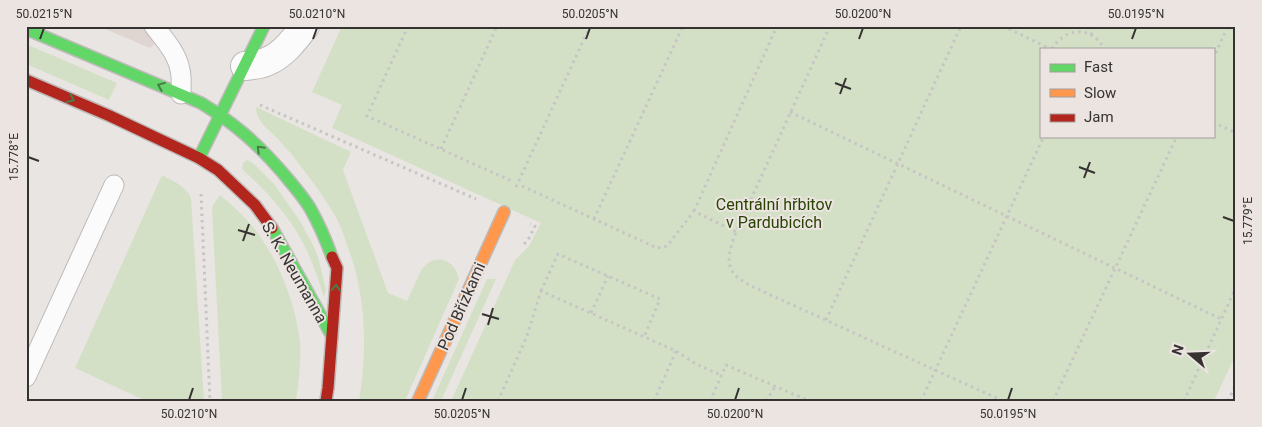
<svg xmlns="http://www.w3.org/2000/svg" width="1262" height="427" viewBox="0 0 1262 427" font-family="Roboto,sans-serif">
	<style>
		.built { fill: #dfd6d1 }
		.green { fill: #d4e0c6; fill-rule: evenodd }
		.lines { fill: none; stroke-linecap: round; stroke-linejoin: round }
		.lane-casing { stroke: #bdbab9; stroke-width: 21 }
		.street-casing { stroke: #bdbab9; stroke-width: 30 }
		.fast-casing { stroke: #bdbab9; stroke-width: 14 }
		.slow-casing { stroke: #bdbab9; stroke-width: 14 }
		.jam-casing { stroke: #bdbab9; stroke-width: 14 }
		.path { stroke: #c7c5c4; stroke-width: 3; stroke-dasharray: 2.5 4; stroke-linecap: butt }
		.lane { stroke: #fcfbfb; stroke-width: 19 }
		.street { stroke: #fcfbfb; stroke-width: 28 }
		.fast { stroke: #63d668; stroke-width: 11 }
		.slow { stroke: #ff974d; stroke-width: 11 }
		.jam { stroke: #b3261e; stroke-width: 11 }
		.oneway { stroke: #4a7c4a }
		.ticks { fill: none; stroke: #353231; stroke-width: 2 }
		.labels { text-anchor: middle; stroke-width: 4; stroke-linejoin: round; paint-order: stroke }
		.park-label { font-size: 16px; fill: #294402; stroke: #ebe4e1 }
		.street-label { font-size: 16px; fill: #353231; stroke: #ebe4e1 }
		.neatline { fill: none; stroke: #353231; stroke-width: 2 }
		.ticks-label { font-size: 12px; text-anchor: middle; fill: #353231 }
	</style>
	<rect width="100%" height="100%" fill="#e9e5e3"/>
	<path class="built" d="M98,26h77l-25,22z"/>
	<path class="green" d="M342,26h894v328l-22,47h-763l64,-141 14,-14 12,-23 -209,-95 10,-23 -30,-13zM1041,49h172v87h-172z
		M26,44l91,39 -8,17 -83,-36z
		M256,107l95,45 -8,18 45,123 19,8 15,-32c13,-17 33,-10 37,10l-54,122h-46c9,-54 7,-108 -13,-159 -2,-7 -5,-14 -8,-21 -11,-20 -25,-39 -39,-57 -6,-9 -15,-18 -22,-26 -9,-9 -21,-17 -21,-31z
		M247,160l6,3 21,21 26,37 12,22 6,14 8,33 -2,7c-4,-12 -8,-25 -13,-37 -14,-35 -39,-64 -67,-89l-2,-3 1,-5z
		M162,175c11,6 24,11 29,23l13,203h-58l-71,-33z
		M220,195c12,10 23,20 33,32 25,31 43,76 47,116 1,19 -1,39 -4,58h-74l-10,-191 1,-5z
		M487,279h9l-55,122h-9z"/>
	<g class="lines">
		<defs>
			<path id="lane" d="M154,26c10,13 23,27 26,44 2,8 1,16 1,24
				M26,377l88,-192"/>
			<path id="street" d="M245,66c8,-1 16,-1 23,-5 15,-6 27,-22 37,-35"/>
			<path id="fast" d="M26,29l175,74c33,20 56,40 81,69 10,12 20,23 28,36 9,16 16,32 22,49
				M199,158l65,-132
				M272,228l60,108"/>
			<path id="slow" d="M418,401l86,-189"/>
			<path id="jam" d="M26,80l84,36 89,42 19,12 37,35 17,23
				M326,401l2,-13 9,-120 -5,-11"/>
		</defs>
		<use href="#lane" class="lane-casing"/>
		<use href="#street" class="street-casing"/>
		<use href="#fast" class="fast-casing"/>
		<use href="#slow" class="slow-casing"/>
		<use href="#jam" class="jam-casing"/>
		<path class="path" d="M408,26l-41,90 147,66
			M830,26l-94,206c-5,14 -13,33 1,45 4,3 9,6 14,9l252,115
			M1003,26l48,23
			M1091,35l4,-9
			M1052,49c13,-22 40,-24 52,0
			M1213,59l15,-33
			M260,105l216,94
			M790,112l431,207
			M1213,122l23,11
			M441,149l56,-123
			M522,186l133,61 8,1 5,-3 26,-34 42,21
			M516,187l74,-161
			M201,194l9,207
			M694,211l83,-185
			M594,219l89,-193
			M524,244l4,-4 7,-14 -5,-2
			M541,291l17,-37 102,45 -16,38
			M591,313l17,-37
			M826,320l135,-294
			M498,401l29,-65 14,-45 135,60 20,13 25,11
			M654,401l22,-50
			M710,401l16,-36 83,36
			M766,401l9,-14
			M921,401l123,-265
			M1053,401l124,-265
			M1184,401l52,-114
			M1228,401l8,-17"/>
		<use href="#lane" class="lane"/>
		<use href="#street" class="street"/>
		<use href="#fast" class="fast"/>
		<use href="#slow" class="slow"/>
		<use href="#jam" class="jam"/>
	</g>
	<defs><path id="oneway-chevron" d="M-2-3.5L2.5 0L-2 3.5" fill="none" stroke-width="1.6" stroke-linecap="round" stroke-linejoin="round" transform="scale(1.25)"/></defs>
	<g class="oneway">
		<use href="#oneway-chevron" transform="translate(161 86) rotate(-158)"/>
		<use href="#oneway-chevron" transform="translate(71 99) rotate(23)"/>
		<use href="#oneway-chevron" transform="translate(260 149) rotate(-135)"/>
		<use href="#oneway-chevron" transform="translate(336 288) rotate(-86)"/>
	</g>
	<path class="ticks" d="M40,39l4,-11M313,39l4,-11M586,39l4,-11M859,39l4,-11M1132,39l4,-11M835,83l16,6M840,94l6,-16M28,157l11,4M1079,167l16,6M1084,178l6,-16M1223,217l11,4M238,230l17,5M243,241l6,-17M482,314l17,5M488,325l5,-17M189,400l4,-12M462,400l4,-12M735,400l4,-12M1008,400l4,-12"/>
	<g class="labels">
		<g class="park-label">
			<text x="774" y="210">Centrální hřbitov<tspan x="774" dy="18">v Pardubicích</tspan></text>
		</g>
		<g class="street-label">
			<text transform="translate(295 272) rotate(60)" y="6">S. K. Neumanna</text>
			<text transform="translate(461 306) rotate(-66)" y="6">Pod Břízkami</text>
		</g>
	</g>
	<rect width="1262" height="427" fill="none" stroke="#ebe4e1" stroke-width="55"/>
	<rect x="1040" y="48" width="175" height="90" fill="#ebe4e1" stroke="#a29d9b"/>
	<rect x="1050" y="64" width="25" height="8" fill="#63d668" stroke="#a29d9b"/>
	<text x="1084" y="72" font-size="15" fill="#353231">Fast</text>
	<rect x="1050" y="89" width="25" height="8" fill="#ff974d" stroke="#a29d9b"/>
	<text x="1084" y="98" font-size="15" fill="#353231">Slow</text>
	<rect x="1050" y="114" width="25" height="8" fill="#b3261e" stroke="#a29d9b"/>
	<text x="1084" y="122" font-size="15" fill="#353231">Jam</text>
	<g transform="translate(1190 354) rotate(289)" stroke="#ebe4e1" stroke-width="4" paint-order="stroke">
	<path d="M0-4L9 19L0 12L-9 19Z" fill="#353231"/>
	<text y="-8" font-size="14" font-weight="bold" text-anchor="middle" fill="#353231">N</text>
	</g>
	<rect x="28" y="28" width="1206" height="372" class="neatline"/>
	<g class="ticks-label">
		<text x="44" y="18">50.0215°N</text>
		<text x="317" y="18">50.0210°N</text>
		<text x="590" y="18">50.0205°N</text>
		<text x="863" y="18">50.0200°N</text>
		<text x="1136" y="18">50.0195°N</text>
		<text transform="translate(14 157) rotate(-90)" y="4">15.778°E</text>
		<text transform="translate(1248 221) rotate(-90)" y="4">15.779°E</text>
		<text x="189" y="418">50.0210°N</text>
		<text x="462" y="418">50.0205°N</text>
		<text x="735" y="418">50.0200°N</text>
		<text x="1008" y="418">50.0195°N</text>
	</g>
</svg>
